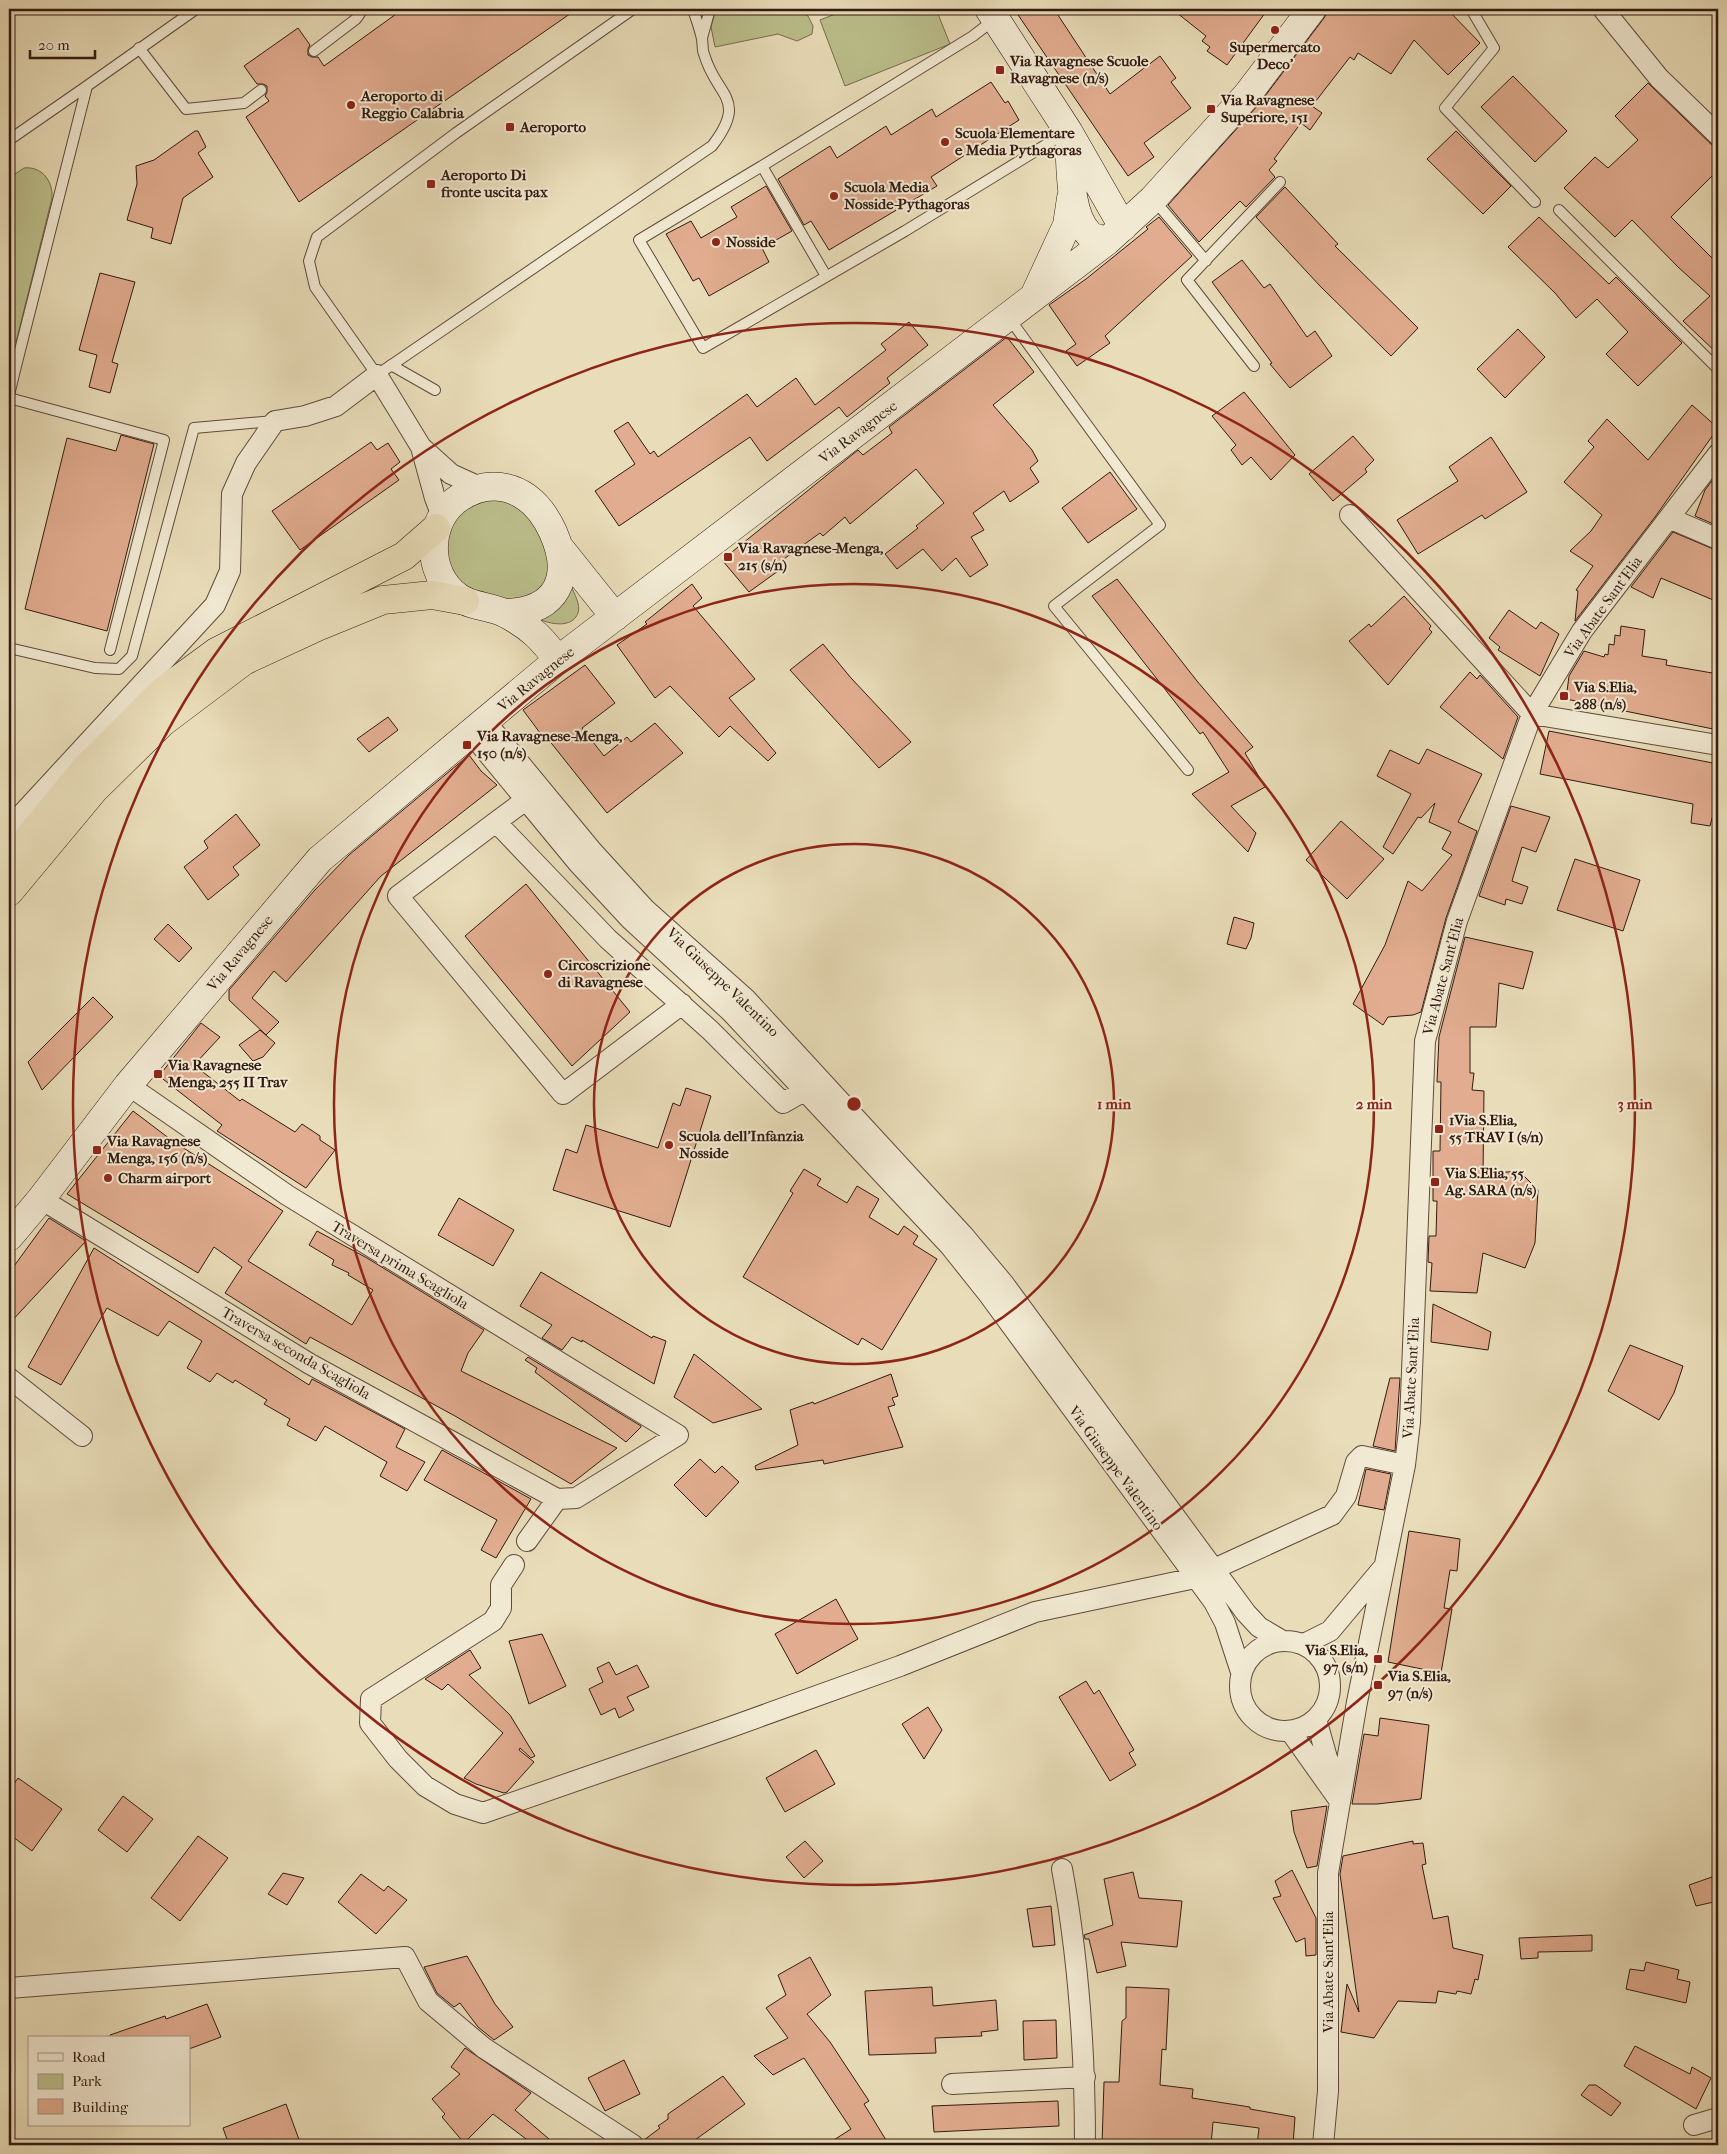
<svg xmlns="http://www.w3.org/2000/svg" width="1727" height="2154" viewBox="0 0 1727 2154" font-family="'IM FELL French Canon',serif">
	<style>
		.green { fill: #bbbf8b; stroke: #776c4e }
		.building { fill: #e1ac8f; stroke: #331a11 }
		.lines { fill: none; stroke-linecap: round; stroke-linejoin: round }
		.lane-casing { stroke: #604b3b; stroke-width: 12 }
		.street-casing { stroke: #604b3b; stroke-width: 22 }
		.secondary-casing { stroke: #331a11; stroke-width: 29 }
		.highway-casing { stroke: #331a11; stroke-width: 29 }
		.lane { stroke: #f1e9d2; stroke-width: 10 }
		.street { stroke: #f1e9d2; stroke-width: 20 }
		.secondary { stroke: #f1e9d2; stroke-width: 28 }
		.highway { stroke: #e9ddb9; stroke-width: 28 }
		.ring { fill: none; stroke: #8f2418; stroke-width: 2.5 }
		.poi-dot { fill: #8f2418; stroke: #f1e9d2; stroke-width: 2 }
		.labels { text-anchor: middle; stroke-width: 4; stroke-linejoin: round; paint-order: stroke }
		.poi-label { font-size: 15px; font-weight: bold; fill: #331a11; stroke: #f1e9d2; text-anchor: start }
		.street-label { font-size: 15px; fill: #331a11; stroke: #f1e9d2 }
		.centre { fill: #8f2418; stroke: #f1e9d2; stroke-width: 2.5 }
		.ring-label { font-size: 15px; text-anchor: middle; font-weight: bold; fill: #8f2418; stroke: #f1e9d2; stroke-width: 4; stroke-linejoin: round; paint-order: stroke }
	</style>
	<rect width="100%" height="100%" fill="#e9ddb9"/>
	<filter id="stains"><feTurbulence type="fractalNoise" baseFrequency=".004" numOctaves="4"/><feColorMatrix values="0 0 0 0 .2 0 0 0 0 .09 0 0 0 0 .02 0 0 0 .5 -.17"/></filter>
	<radialGradient id="worn" r=".72"><stop offset=".6" stop-color="#630" stop-opacity="0"/><stop offset="1" stop-color="#630" stop-opacity=".3"/></radialGradient>
	<path class="green" d="M716,9h84l1,3 7,4 5,10 -1,8 -15,7 -19,-7 -63,13 -4,-20z
		M848,9h88l14,35 -105,42 -25,-66z
		M24,168c18,-2 29,13 28,30l-36,144h-7v-164z
		M490,499h15l24,14 26,54 -13,25 -34,10 -43,-15 -19,-23 -3,-26 15,-26z
		M571,586c3,7 10,19 7,27 -6,16 -28,11 -39,6z"/>
	<path class="building" d="M403,9h174l-278,193 -53,-85 23,-16 -4,-5 2,-4v-6l-4,-2h-6l-13,-18 54,-38 12,17 -2,4v6l4,2h6l6,9z
		M1014,9h40l56,85 50,-38 16,22 -5,4 20,26 -47,35 10,14 -26,19z
		M1172,9h96l-41,56 -20,-14 3,-4 -8,-6 4,-5z
		M1329,9h118l33,34 -32,32 -34,-35 -23,34 -33,-21 -4,7 -4,-3 -38,49 10,7 -12,17 -9,-7 -27,36 3,2 -8,9 6,7 -29,30 -6,-6 -41,41 -31,-37 91,-101 65,-86z
		M1513,76l54,55 -32,31 -54,-55z
		M991,82l14,21 3,-2 11,19 -88,57 6,9 -108,64 -18,-29 -7,4 -26,-46 52,-33 7,12 49,-32 5,9 41,-26 4,8z
		M1648,83l70,68v19l-47,47 47,47v90l-35,-33 27,-25 -32,-29 -46,-47 -17,17 -51,-49 31,-31 13,11 30,-28 -23,-24z
		M195,131h3l8,16 -8,6 15,24 -30,21 -12,46 -20,-6 2,-10 -26,-8 10,-36 -1,-18 18,-6z
		M1456,131l55,55 -28,28 -56,-55z
		M766,186l26,45 -30,17 7,14 -60,34 -10,-18 -6,3 -27,-47 25,-13 10,17 36,-21 -6,-10z
		M1285,187l53,57 -3,2 83,82 -27,28 -71,-70 -64,-69z
		M1159,217l33,39 -87,80 5,7 -33,23 -11,-15 10,-7 -27,-39 37,-26 62,-50 -2,-2z
		M1539,217l70,67 7,-7 66,66 -44,43 -32,-32 22,-22 -31,-33 -21,19 -21,-25 -47,-46z
		M1242,260l22,28 6,-4 37,53 8,-6 17,25 -42,32 -20,-24 2,-1 -60,-81z
		M100,273l35,9 -23,80 6,2 -8,29 -21,-6 8,-32 -18,-5z
		M909,322l19,23 -41,33 3,5 -43,34 -8,-10 -72,54 -17,-24 -131,89 -24,-35 40,-27 -21,-33 14,-9 22,32 4,-3 4,6 89,-63 10,13 39,-29 19,27 71,-55 -5,-6z
		M1518,329l27,28 -40,41 -28,-29z
		M1007,337l27,35 -41,33 39,45 6,11 -8,7 9,14 -29,20 -6,-11 -31,22 11,17 -13,7 17,28 -18,12 -14,-19 -14,13 -19,-22 -26,20 -12,-15 33,-26 -2,-2 28,-23 -28,-34 -66,55 -5,-7 -22,19 -3,-3 -39,28 4,5 -36,26 -27,-32 136,-110 5,5 29,-22 -3,-6z
		M1244,392l51,63 -24,25 -20,-23 -9,8 -11,-15 5,-5 -24,-29z
		M1692,405l26,23 -63,89 -80,104 3,-30 -2,-1 17,-24 -23,-15 21,-20 11,-16 -38,-33 30,-35 -6,-6 19,-22 41,41z
		M121,435l33,9 -47,187 -82,-22 42,-171 49,13z
		M1353,436l21,24 -9,9 2,3 -34,29 -24,-27z
		M1491,437l36,55 -42,27 -3,-4 -64,39 -21,-34 61,-39 -9,-14z
		M371,442l6,8 11,-7 12,19 -9,7 8,11 -99,70 -28,-39z
		M1110,472l27,37 -49,34 -26,-35z
		M1718,473v53l-23,-10 10,-26z
		M1673,532l45,19v51l-57,-24 -8,20 -22,-11z
		M1117,579l80,102 56,66 -8,6 20,34 -34,19 25,27 -8,19 -56,-58 37,-22 -26,-40 -3,2 -108,-138z
		M692,584l10,14 -9,8 62,73 -26,19 47,55 -8,8 -38,-35 -11,11 -49,-51 -15,12 -38,-53 30,-21 -2,-2z
		M1404,596l27,30 -2,3 3,3 -44,53 -39,-44 20,-17 2,3z
		M1509,610l27,19 5,-7 18,12 -19,42 -42,-26 2,-3 -11,-9z
		M1621,626l24,4 -3,26 25,4 -1,5 52,9v56l-152,-31 3,-23 15,-25 20,6 1,-3 3,1 1,-11 5,1 1,-10 5,1z
		M823,644l28,34 60,64 -32,26 -89,-98z
		M585,665l30,38 -33,25 22,28 23,-19 4,5 24,-19 28,30 -76,60 -59,-74 -2,2 -23,-31z
		M1470,672l7,7 3,-4 38,42 -15,42 -63,-52z
		M388,717l10,13 -29,22 -12,-13z
		M1549,731l169,33v40l-2,-1 -6,23 -19,-3 2,-19 -153,-30z
		M1427,749l55,25 -24,48 19,9 -31,87 -25,94 -8,3 -25,2 -5,8 -30,-21 32,-59 23,-64 14,10 30,-36 -10,-6 9,-17 -22,-10 6,-19 -14,15 -3,-1 -25,37 -10,-7 28,-53 -34,-18 13,-26 29,14z
		M469,755l12,16 16,14 -116,91 -95,106 -12,-11 -22,27 27,24 -13,13 -37,-35v-10l85,-99 35,-36z
		M1511,806l39,11 -14,35 -14,-5 -10,34 16,6 -6,17 -16,-5 -1,6 -26,-9z
		M236,814l24,31 -27,22 6,8 -31,25 -24,-33 24,-19 -4,-7z
		M1341,821l43,38 -37,40 -41,-39z
		M1575,859l65,21 -17,51 -66,-21z
		M526,884l104,128 -58,54 -107,-130z
		M1234,917l20,6 -3,15 -5,11 -19,-5z
		M168,924l24,24 -13,14 -25,-23z
		M1465,937l68,15 -10,37 -24,-6 -3,44h-26v46h4l-2,17 12,1 -1,83 36,-3 19,19 -3,53 -10,25 -42,-15 -6,40 -47,-2 2,-28 -4,-1 1,-26h7l1,-35h-4v-50h7l1,-69h-4l2,-45z
		M93,997l20,20 -71,73 -14,-28z
		M201,1023l19,14 -26,28 46,36 2,-2 53,33 7,-8 18,12v4l15,10 -29,38 -89,-57 5,-6 -63,-49z
		M260,1030l15,13 -12,14 -10,4 -14,-16z
		M686,1088l25,8 -41,131 -117,-37 13,-41 11,4 9,-28 72,23 15,-45 7,3z
		M133,1111l41,31 109,69 -35,50 104,64 21,-35 -25,-15 1,-2 -17,-8 2,-5 -25,-15 8,-14 50,27 117,72 -16,23 -7,18 156,77 -46,36 -116,-68 -145,-79 -4,7 -81,-51 17,-26 -28,-20 -16,26 -131,-79z
		M804,1169l17,10 -4,6 30,18 10,-17 22,13 -10,18 29,18 6,-9 14,10 -5,8 24,15 -55,91 -20,-12 -4,7 -115,-68 50,-84 -3,-2z
		M459,1198l55,32 -21,36 -55,-31z
		M49,1218l37,23 -77,83v-51z
		M94,1248l215,137 3,-6 93,50 -9,18 29,15 -18,29 -27,-15 7,-14 -38,-22 -24,-14 -9,15 -29,-16 3,-6 -26,-15 3,-4 -32,-20 -2,3 -16,-10 -7,9 -23,-14 15,-27 -33,-20 -11,15 -51,-28 -46,77 -33,-18z
		M541,1272l111,66 1,-2 13,5 -12,43 -72,-44v2l-10,-5 -10,13 -20,-12 10,-13 -32,-19z
		M1433,1304l58,28 -3,18 -57,-8z
		M1630,1345l53,21 -9,27 -15,27 -51,-29z
		M694,1354l19,15 49,40 -49,14 -39,-26z
		M528,1357l113,69v1l-15,15 -91,-70 2,-4 -12,-8z
		M891,1374l7,22 -6,2 3,7 -7,2 15,40 -79,17 -1,-4 -67,10 -1,-4 43,-21 -8,-35 23,-8 1,2z
		M1390,1378h10l-5,73 -22,-5z
		M442,1450l89,49 -35,59 -15,-8 16,-30 -73,-40z
		M700,1459l15,14 7,-7 17,16 -33,35 -32,-32z
		M1366,1469l25,5 -7,36 -26,-5z
		M1409,1531l51,8 -3,32 -7,-1 -6,38 8,1 -11,64 -53,-11z
		M836,1599l22,40 -61,35 -22,-40z
		M542,1634l24,52 -37,18 -20,-63z
		M470,1650l11,18 -12,7 41,40 25,41 -4,2 -11,-10 -1,2 15,12 -27,30 -3,1 -28,-9 -12,-6 39,-45 -55,-49 -6,6 -17,-11z
		M609,1662l7,13 21,-10 12,22 -22,10 7,13 -15,8 -4,-10 -14,7 -12,-26 14,-7 -6,-14z
		M1086,1681l8,13 5,-4 35,60 -5,3 7,12 -26,16 -51,-84z
		M928,1707l14,23 -18,29 -22,-35z
		M1380,1718l49,7 -8,74 -44,5h-25l12,-70 14,2z
		M816,1750l19,34 -50,28 -19,-34z
		M18,1778l44,31 -30,42 -23,-17v-43z
		M123,1796l30,23 -26,33 -29,-22z
		M1327,1806l-10,60 -10,2 -13,-36 -3,-21z
		M198,1836l30,22 -48,63 -29,-23z
		M805,1841l18,20 -19,17 -18,-21z
		M1413,1841v3l10,-1 3,21 -4,1 11,54 15,-3 5,32 30,7 -5,25 -3,-1 -4,15 -14,-3 -1,3 -18,-3 -2,12 -38,-2 -24,37 -33,-6 6,-48 12,28 -19,-138 3,-18z
		M1292,1870l24,48v37l-10,1 -1,-18 -9,4 -23,-44 8,-2 -6,-15z
		M1133,1872l6,26 43,3 -5,46 -56,-5 5,24 -29,7 -8,-34h-4l-1,-4 29,-10 -9,-46z
		M283,1873l21,5 -17,27 -19,-11z
		M361,1874l23,17 4,-5 19,14 -31,34 -38,-32z
		M1712,1877l6,24 -22,5 -7,-21z
		M1051,1906l4,39 -22,2 -6,-38z
		M1592,1935v16l-54,1v6l-17,1 -2,-21z
		M467,1956l28,48 18,23 -19,13 -16,-13 -18,-24 -6,4 -17,-14 -13,-26z
		M810,1957l21,38 -24,19 23,28 39,59 -5,3 25,41h-63l25,-16 -47,-71 -31,17 -19,-19 34,-18 -22,-30 20,-13 -8,-20z
		M1646,1962l33,8 -2,9 13,3 -4,21 -60,-14 4,-20 14,2z
		M932,1987l1,19 63,-6 2,30 -17,2 1,4 -47,2 1,15 -67,2 -4,-64z
		M1126,1987l43,2 -3,61 -4,-1 -2,36 33,4 -1,9 58,9v2l45,8 -2,28h-36l2,-17 -46,-6 -2,23h-109l2,-63h15l3,-61 4,-3z
		M207,2004l14,33 -32,12v-11h-78l-1,-3 55,-19 1,3z
		M1056,2020l1,38 -33,2 -1,-39z
		M1635,2046l55,28 2,-7 19,11 -15,31 -72,-43z
		M465,2048l66,45 -16,17 34,29 -5,6h-10l-41,-31 -29,29 -22,-26 3,-3 -13,-15 28,-25 -9,-7z
		M624,2060l16,34 -35,17 -17,-33z
		M723,2076l22,28 -57,41h-43l-1,-5 16,-12 -2,-2 10,-7v-5z
		M1589,2085h7l25,18 -10,13 -30,-21z
		M1058,2101l1,25 -125,6 -2,-26z
		M286,2104l15,41h-72l-6,-17z"/>
	<g class="lines">
		<defs>
			<path id="lane" d="M633,9l-177,124 -139,104 -8,24 6,26 62,88 335,-229c37,-48 4,-49 -8,-92 -2,-4 -1,-10 -2,-15 -2,-10 -6,-20 -9,-30
				M1471,9l23,39 -49,60 90,94
				M702,38l8,-29
				M139,48l47,61 58,-6 17,-13
				M314,51l42,-32 7,-10
				M87,86l109,-77
				M9,140l78,-54 -73,288
				M762,166l211,-130 22,-17
				M1154,200l52,61
				M1559,210l159,159
				M826,276l-64,-110 -123,74 64,108 202,-117 160,-98
				M1009,318l151,207 -106,81 134,164
				M391,365l44,25
				M1254,366l-67,-86 93,-98
				M9,395l5,-21 -4,-3
				M9,398l155,42 -54,210
				M9,648l86,20 24,1 13,-13 62,-228 80,-7"/>
			<path id="street" d="M1603,9l56,69 59,57
				M421,447l14,51 7,18
				M1350,515l182,199 186,31
				M1669,518l49,21
				M484,720l109,132 52,57 101,90 218,237 40,48 242,329 13,14 22,13
				M470,732l108,131 53,57 100,92 219,234 39,49 225,307 11,21 16,49
				M535,793l-39,29 112,117 102,91 73,73 21,-12
				M496,822l-98,74 165,198 119,-90
				M9,828l206,-223 15,-34 2,-77 14,-31 29,-42 30,-5 31,-10 41,-31 44,72 30,27 31,14
				M128,1085l159,110 391,240 -102,63 -19,1
				M41,1199l269,165 247,135
				M9,1378l73,58
				M527,1541l30,-42
				M514,1565l-13,20v23l-8,13 -122,78 -1,24 28,36 27,27 30,18 28,9 245,-85 172,-62 135,-54 160,-34
				M1214,1569l118,-54 14,-19 10,-34 6,-6 43,9
				M1240 1686a45 45 0 1 1 90 0a45 45 0 1 1-90 0Z
				M1304,1644l26,-13 52,-62
				M1316,1719l19,67
				M1290,1731l49,69
				M1062,1869c17,91 23,183 23,276
				M9,1988l396,-31 23,44 56,47 149,97
				M952,2084l133,-7
				M1694,2125l24,-7
				M1323,2145l5,-54v-218l29,-171 48,-237 5,-43 15,-381 32,-120 75,-207 50,-83 136,-177"/>
			<path id="secondary" d="M989,9l79,122 55,96
				M1069,137c2,28 -1,76 20,97 4,4 12,5 18,7
				M1036,292l31,-67 4,-27
				M559,547l56,70
				M506,613c52,-2 67,-36 47,-81 -10,-22 -26,-41 -52,-45 -17,-2 -33,4 -46,14 -31,25 -28,81 10,100 13,6 30,6 43,14 24,13 34,24 50,45
				M9,1237l32,-38 87,-114 192,-226 238,-199 549,-419 46,-42 94,-104 65,-86"/>
			<path id="highway" d="M9,861l76,-92 79,-79 52,-38 188,-96 32,-28
				M9,892l85,-102 69,-68 81,-61 73,-34 66,-27 49,-5 33,6"/>
		</defs>
		<use href="#lane" class="lane-casing"/>
		<use href="#street" class="street-casing"/>
		<use href="#secondary" class="secondary-casing"/>
		<use href="#highway" class="highway-casing"/>
		<use href="#lane" class="lane"/>
		<use href="#street" class="street"/>
		<use href="#secondary" class="secondary"/>
		<use href="#highway" class="highway"/>
	</g>
	<g class="ring">
		<circle cx="854" cy="1104" r="260"/>
		<circle cx="854" cy="1104" r="520"/>
		<circle cx="854" cy="1104" r="781"/>
	</g>
	<g class="poi-dot">
		<circle cx="1275" cy="30" r="5"/>
		<rect x="995" y="65" width="10" height="10" rx="2.5"/>
		<circle cx="351" cy="105" r="5"/>
		<rect x="1206" y="104" width="10" height="10" rx="2.5"/>
		<rect x="505" y="122" width="10" height="10" rx="2.5"/>
		<circle cx="945" cy="142" r="5"/>
		<rect x="426" y="179" width="10" height="10" rx="2.5"/>
		<circle cx="834" cy="196" r="5"/>
		<circle cx="716" cy="242" r="5"/>
		<rect x="723" y="552" width="10" height="10" rx="2.5"/>
		<rect x="1559" y="691" width="10" height="10" rx="2.5"/>
		<rect x="462" y="740" width="10" height="10" rx="2.5"/>
		<circle cx="548" cy="974" r="5"/>
		<rect x="153" y="1069" width="10" height="10" rx="2.5"/>
		<rect x="1434" y="1124" width="10" height="10" rx="2.5"/>
		<circle cx="669" cy="1145" r="5"/>
		<rect x="92" y="1145" width="10" height="10" rx="2.5"/>
		<circle cx="108" cy="1178" r="5"/>
		<rect x="1430" y="1177" width="10" height="10" rx="2.5"/>
		<rect x="1373" y="1654" width="10" height="10" rx="2.5"/>
		<rect x="1373" y="1680" width="10" height="10" rx="2.5"/>
	</g>
	<g class="labels">
		<g class="poi-label">
			<text x="1275" y="52" text-anchor="middle">Supermercato<tspan x="1275" dy="17">Deco'</tspan></text>
			<text x="1010" y="66">Via Ravagnese Scuole<tspan x="1010" dy="17">Ravagnese (n/s)</tspan></text>
			<text x="361" y="101">Aeroporto di<tspan x="361" dy="17">Reggio Calabria</tspan></text>
			<text x="1221" y="105">Via Ravagnese<tspan x="1221" dy="17">Superiore, 151</tspan></text>
			<text x="520" y="132">Aeroporto</text>
			<text x="955" y="138">Scuola Elementare<tspan x="955" dy="17">e Media Pythagoras</tspan></text>
			<text x="441" y="180">Aeroporto Di<tspan x="441" dy="17">fronte uscita pax</tspan></text>
			<text x="844" y="192">Scuola Media<tspan x="844" dy="17">Nosside-Pythagoras</tspan></text>
			<text x="726" y="247">Nosside</text>
			<text x="738" y="553">Via Ravagnese-Menga,<tspan x="738" dy="17">215 (s/n)</tspan></text>
			<text x="1574" y="692">Via S.Elia,<tspan x="1574" dy="17">288 (n/s)</tspan></text>
			<text x="477" y="741">Via Ravagnese-Menga,<tspan x="477" dy="17">150 (n/s)</tspan></text>
			<text x="558" y="970">Circoscrizione<tspan x="558" dy="17">di Ravagnese</tspan></text>
			<text x="168" y="1070">Via Ravagnese<tspan x="168" dy="17">Menga, 255 II Trav</tspan></text>
			<text x="1449" y="1125">1Via S.Elia,<tspan x="1449" dy="17">55 TRAV I (s/n)</tspan></text>
			<text x="679" y="1141">Scuola dell'Infanzia<tspan x="679" dy="17">Nosside</tspan></text>
			<text x="107" y="1146">Via Ravagnese<tspan x="107" dy="17">Menga, 156 (n/s)</tspan></text>
			<text x="1445" y="1178">Via S.Elia, 55<tspan x="1445" dy="17">Ag. SARA (n/s)</tspan></text>
			<text x="118" y="1183">Charm airport</text>
			<text x="1368" y="1655" text-anchor="end">Via S.Elia,<tspan x="1368" dy="17">97 (s/n)</tspan></text>
			<text x="1388" y="1681">Via S.Elia,<tspan x="1388" dy="17">97 (n/s)</tspan></text>
		</g>
		<g class="street-label">
			<text transform="translate(858 432) rotate(-37)" y="5">Via Ravagnese</text>
			<text transform="translate(1603 607) rotate(-54)" y="5">Via Abate Sant'Elia</text>
			<text transform="translate(536 679) rotate(-39)" y="5">Via Ravagnese</text>
			<text transform="translate(240 953) rotate(-50)" y="5">Via Ravagnese</text>
			<text transform="translate(1443 976) rotate(-75)" y="5">Via Abate Sant'Elia</text>
			<text transform="translate(723 982) rotate(44)" y="5">Via Giuseppe Valentino</text>
			<text transform="translate(400 1265) rotate(31)" y="5">Traversa prima Scagliola</text>
			<text transform="translate(296 1353) rotate(30)" y="5">Traversa seconda Scagliola</text>
			<text transform="translate(1411 1378) rotate(-87)" y="5">Via Abate Sant'Elia</text>
			<text transform="translate(1116 1468) rotate(54)" y="5">Via Giuseppe Valentino</text>
			<text transform="translate(1328 1972) rotate(-90)" y="5">Via Abate Sant'Elia</text>
		</g>
	</g>
	<circle cx="854" cy="1104" r="8" class="centre"/>
	<g class="ring-label">
		<text x="1114" y="1109">1 min</text>
		<text x="1374" y="1109">2 min</text>
		<text x="1635" y="1109">3 min</text>
	</g>
	<rect width="1727" height="2154" fill="none" stroke="#e9ddb9" stroke-width="30"/>
	<rect x="10" y="10" width="1707" height="2134" fill="none" stroke="#331a11" stroke-width="2.5"/>
	<rect x="15" y="15" width="1697" height="2124" fill="none" stroke="#331a11"/>
	<rect x="28" y="2036" width="162" height="90" fill="#f1e9d2" stroke="#a59685"/>
	<rect x="38" y="2053" width="25" height="8" fill="#f1e9d2" stroke="#a59685"/>
	<text x="72" y="2062" font-size="15" fill="#331a11">Road</text>
	<rect x="38" y="2074" width="25" height="15" fill="#bbbf8b" stroke="#a59685"/>
	<text x="72" y="2086" font-size="15" fill="#331a11">Park</text>
	<rect x="38" y="2099" width="25" height="15" fill="#e1ac8f" stroke="#a59685"/>
	<text x="72" y="2112" font-size="15" fill="#331a11">Building</text>
	<path d="M30 50v8h65v-8" fill="none" stroke="#331a11" stroke-width="2.5"/>
	<text x="38" y="50" font-size="15" fill="#331a11" stroke="#f1e9d2" stroke-width="4" paint-order="stroke">20 m</text>
	<rect width="100%" height="100%" filter="url(#stains)"/>
	<rect width="100%" height="100%" fill="url(#worn)"/>
</svg>
